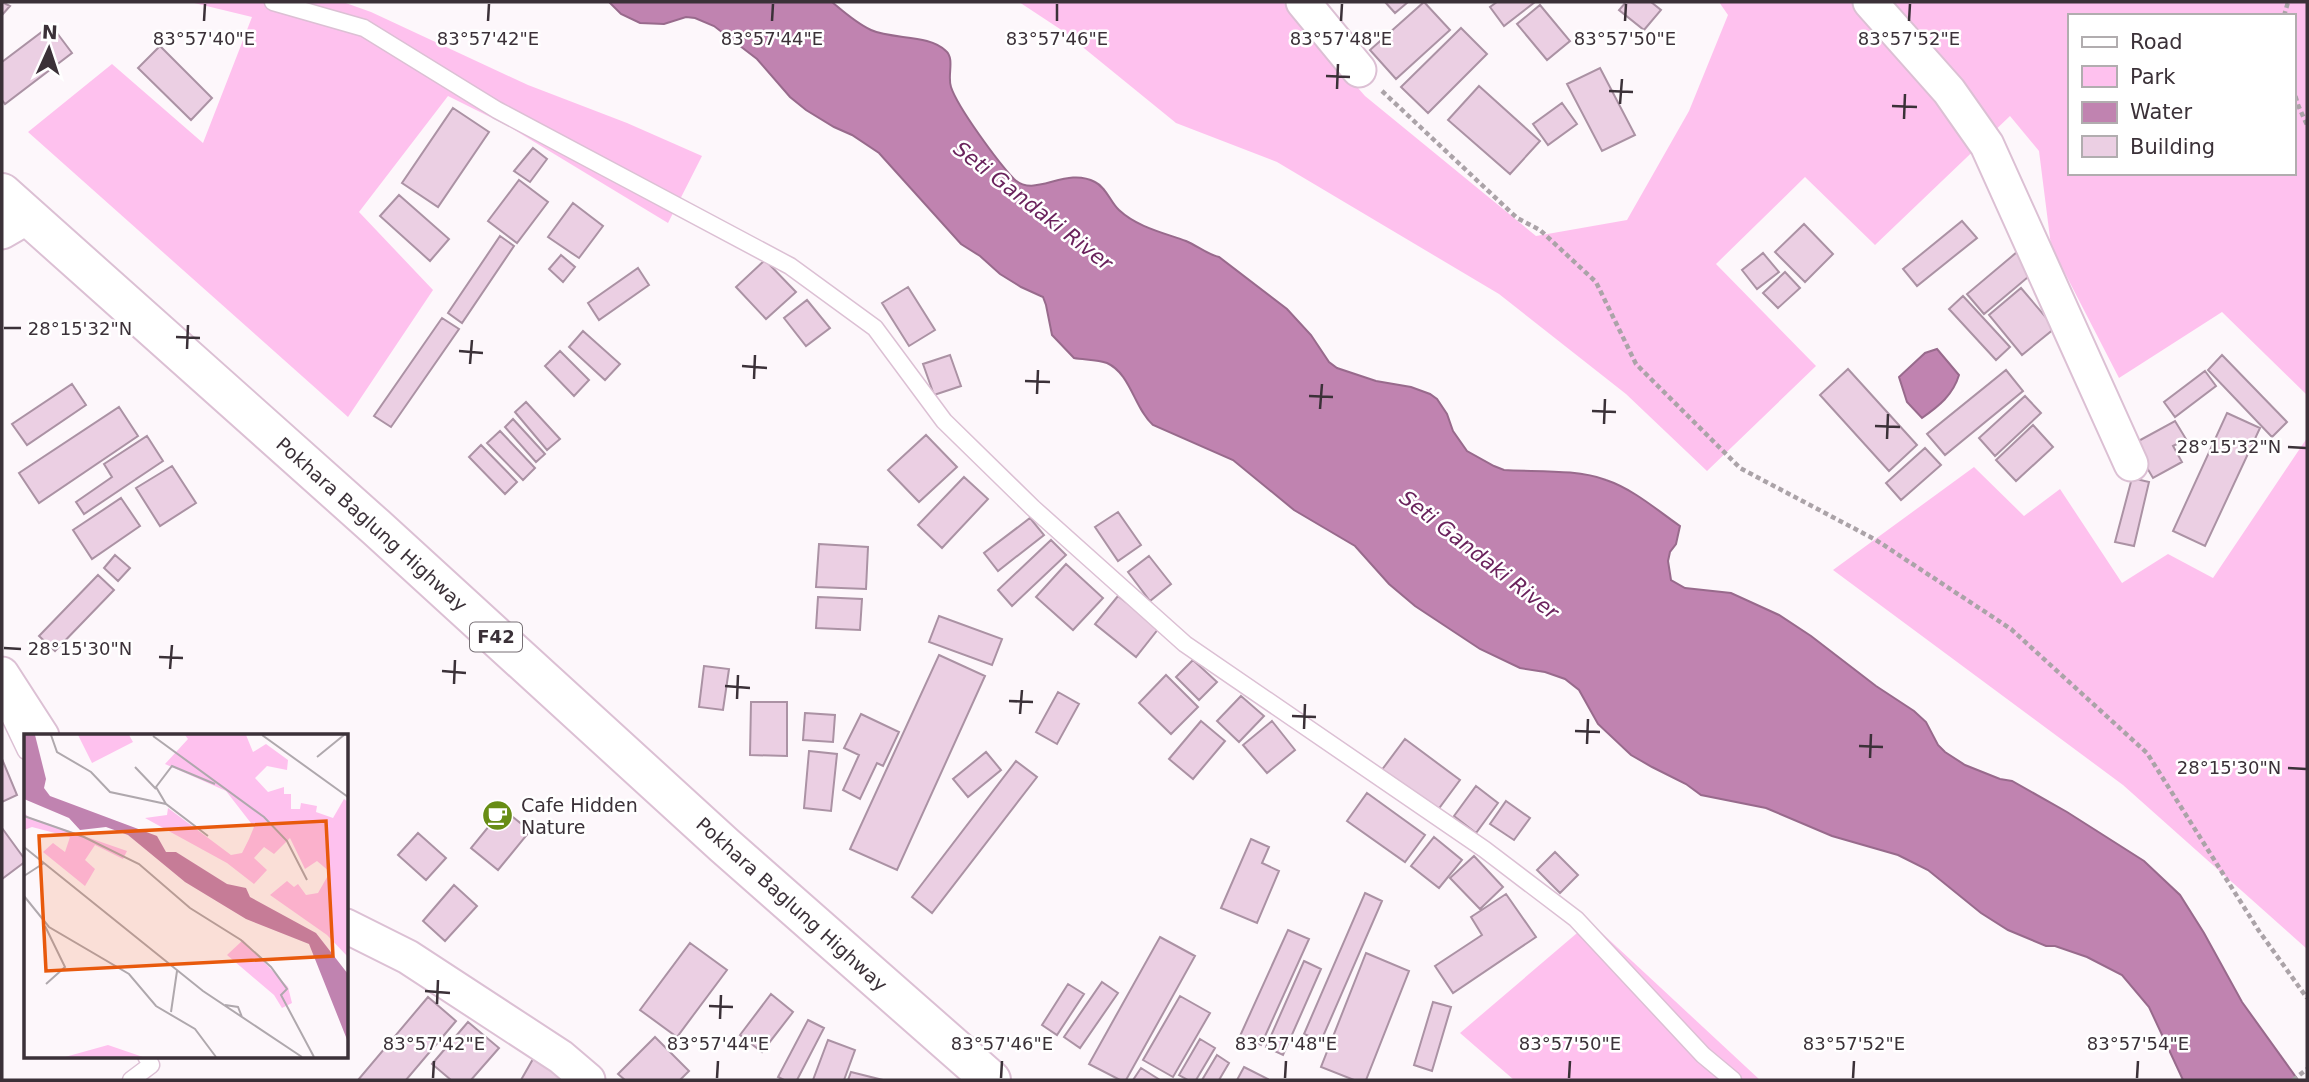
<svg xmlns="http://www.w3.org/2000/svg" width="2309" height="1082" viewBox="0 0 2309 1082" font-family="'DejaVu Sans',sans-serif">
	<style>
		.green { fill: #fec1ee; fill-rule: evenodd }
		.water { fill: #c083b0; stroke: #986a8c; stroke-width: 2 }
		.building { fill: #ebcfe3; stroke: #ab92a4; stroke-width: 2 }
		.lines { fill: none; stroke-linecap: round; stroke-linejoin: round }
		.service-casing { stroke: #dcc0d4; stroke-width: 19 }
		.minor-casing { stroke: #dcc0d4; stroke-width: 37 }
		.trunk-casing { stroke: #dcc0d4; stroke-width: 42 }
		.path { stroke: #aba3a8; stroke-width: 4.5; stroke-dasharray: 5 3.5; stroke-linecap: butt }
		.service { stroke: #fff; stroke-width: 16 }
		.minor { stroke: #fff; stroke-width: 33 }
		.trunk { stroke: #fff; stroke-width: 38 }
		.ticks { fill: none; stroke: #3b3138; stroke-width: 2.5 }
		.labels { text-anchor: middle; stroke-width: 5; stroke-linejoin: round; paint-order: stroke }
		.shield { fill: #fff; stroke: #766f74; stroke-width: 2 }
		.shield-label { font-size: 18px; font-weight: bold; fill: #3b3138 }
		.street-label { font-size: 19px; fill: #3b3138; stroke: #fff }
		.poi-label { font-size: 19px; fill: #3b3138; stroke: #fff; text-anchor: start }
		.water-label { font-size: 21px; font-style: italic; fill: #6a225c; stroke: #fff }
		.inset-road { fill: none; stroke: #afa8ad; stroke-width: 2 }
		.view { fill: #e8590c; fill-opacity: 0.15; stroke: #e8590c; stroke-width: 3.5 }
		.inset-edge { fill: none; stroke: #3b3138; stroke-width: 3.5 }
		.ticks-label { font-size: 18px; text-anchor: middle; fill: #3b3138; stroke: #fff; stroke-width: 5; stroke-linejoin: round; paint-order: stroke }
	</style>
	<rect width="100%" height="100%" fill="#fdf7fb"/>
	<path class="green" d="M190,2h153l28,10 157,73 99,38 75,33 -34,67 -160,-97 -60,-30 -89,116 74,78 -85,127 -320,-285 84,-68 91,79 49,-126z
		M1019,2h264l82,94 171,140 91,-16 62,-109 39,-96 -9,-13h588v393l-85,-83 -103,66 -68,-132 -12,-95 -29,-35 -135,129 -70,-68 -89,87 100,102 -109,105 -81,-77 -127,-100 -222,-132 -101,-39 -113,-92zM2069,16h224v157h-224z
		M2307,438v511l-184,-164 -290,-215 141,-103 50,49 36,-27 62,94 46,-29 45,24z
		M1590,922l170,158h-246l-54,-47z"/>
	<path class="water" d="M609,2h223c12,10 24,21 39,28 22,10 58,4 75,21 9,8 1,25 5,36 7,21 47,75 63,92 21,20 51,-13 81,3 12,6 15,20 24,28 18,17 45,23 67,31 12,5 20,13 33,16l68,52 24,26 18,27 8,6 39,13 35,6 19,7 7,5 10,15 6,17 14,20 27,15 10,4c32,2 73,-1 102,10 27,9 51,30 74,46l-4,18 -6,8 -2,9 3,19 14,8 46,5 48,22 32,21 65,50 38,25 12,11 12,23 7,7 20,13 35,14 12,2 55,31 77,49 36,34 24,38 38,69 56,78h-115l-34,-73 -27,-32 -35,-18 -32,-11h-9l-38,-16 -27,-17 -53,-43 -30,-15 -66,-19 -66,-28 -65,-13 -15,-11 -34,-17 -21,-12 -33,-31 -19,-34 -14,-11 -20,-7 -25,-4 -40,-19 -65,-43 -26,-22 -34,-38 -61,-36 -61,-50 -80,-35c-19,-17 -22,-51 -46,-62 -10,-4 -23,-3 -33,-5l-22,-23 -6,-30 -3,-8 -22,-10 -21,-13 -20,-18 -19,-12 -82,-91 -27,-18 -18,-8 -28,-17 -16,-13 -33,-38 -43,-33 -19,-8 -9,-1 -22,7 -24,-1 -19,-9z
		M1937,349l22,26c-6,20 -20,31 -37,43l-15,-16 -8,-25 26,-24z"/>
	<path class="building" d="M2,2l8,4 -8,9z
		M1385,2h23l-13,11z
		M1424,2l26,28 -54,49 -26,-29z
		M1497,2h38l-31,24 -14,-19z
		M1626,2h25l10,8 -17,20 -25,-20z
		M1540,5l30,36 -23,19 -30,-36z
		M51,25l21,28 -67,51 -3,-4v-38z
		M1461,28l26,26 -59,59 -27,-26z
		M160,46l52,52 -21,22 -53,-52z
		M1600,68l35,67 -33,16 -35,-67z
		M1479,86l61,55 -30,33 -62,-54z
		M1562,103l15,21 -29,21 -15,-21z
		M453,108l36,24 -51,75 -36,-24z
		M533,148l14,11 -17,23 -16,-11z
		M519,180l29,22 -31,41 -29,-22z
		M399,195l50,44 -19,22 -50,-45z
		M573,203l30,23 -24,32 -31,-21z
		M1962,221l15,17 -60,48 -14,-17z
		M1804,224l29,30 -28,28 -30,-30z
		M500,236l14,10 -52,77 -14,-10z
		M2017,252l17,20 -50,42 -17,-20z
		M1763,253l16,19 -22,17 -15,-19z
		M561,255l14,12 -12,15 -14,-13z
		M765,260l31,32 -30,27 -30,-32z
		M638,268l11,17 -50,35 -11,-17z
		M1785,272l15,16 -22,20 -15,-15z
		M908,287l27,43 -26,16 -27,-43z
		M2021,288l34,40 -33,27 -33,-40z
		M1963,296l47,51 -14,13 -47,-51z
		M807,300l23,28 -24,18 -22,-28z
		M442,318l17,11 -68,98 -17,-11z
		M583,331l37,33 -15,16 -36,-33z
		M560,351l29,29 -15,16 -29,-30z
		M950,355l11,31 -27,9 -11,-31z
		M2222,355l65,67 -15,15 -64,-67z
		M1848,369l69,76 -28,26 -69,-76z
		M2006,370l17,21 -78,64 -18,-21z
		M2205,371l11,15 -41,31 -11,-15z
		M72,384l14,21 -59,40 -15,-21z
		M2025,396l16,17 -46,43 -16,-18z
		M526,402l34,37 -13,11 -32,-38z
		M119,407l19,29 -99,67 -20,-30z
		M2227,413l33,15 -55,118 -32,-15z
		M513,419l32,35 -9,8 -31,-35z
		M2175,421l11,18 -13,7 9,16 -29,16 -20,-34z
		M2033,425l20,22 -37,34 -20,-21z
		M500,431l35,37 -12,12 -36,-37z
		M926,435l31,32 -38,35 -31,-32z
		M147,436l16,25 -79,53 -8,-12 36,-25 -8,-13z
		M481,445l36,37 -12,12 -36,-37z
		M1925,448l16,17 -40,35 -15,-17z
		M172,466l24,37 -36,23 -24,-38z
		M964,477l24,22 -46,49 -24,-23z
		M2132,478l17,4 -15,64 -19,-4z
		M121,498l19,28 -48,33 -19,-29z
		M1118,512l23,33 -23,16 -23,-34z
		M1030,518l14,17 -46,36 -14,-18z
		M1051,540l15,15 -54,51 -14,-16z
		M819,544l49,3 -2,42 -50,-2z
		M115,555l15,13 -12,13 -14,-13z
		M1149,556l22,28 -21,17 -22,-29z
		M1066,564l37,34 -30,32 -37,-33z
		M98,575l16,15 -59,61 -16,-15z
		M1118,596l41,32 -23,29 -41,-33z
		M818,597l44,2 -2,31 -44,-2z
		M939,616l63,23 -10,26 -63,-23z
		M939,655l46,21 -88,194 -47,-21z
		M1193,660l24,22 -18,18 -23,-23z
		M704,666l25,3 -6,41 -24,-3z
		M1166,675l32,32 -27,27 -32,-31z
		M1058,692l21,12 -22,40 -21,-12z
		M1241,696l23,20 -25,26 -22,-21z
		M751,702h36v54l-37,-1z
		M805,713l30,2 -2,27 -30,-2z
		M861,714l38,18 -16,34 -6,-3 -17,36 -17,-9 16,-35 -15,-7z
		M1201,721l24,20 -32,38 -24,-20z
		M1272,721l23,29 -28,23 -24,-28z
		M1405,739l55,41 -23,31 -56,-40z
		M809,751l28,3 -6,57 -27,-3z
		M986,752l15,18 -33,27 -15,-18z
		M2,759l15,36 -15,7z
		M1016,761l21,16 -105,136 -20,-16z
		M1476,786l22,17 -22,30 -22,-17z
		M1367,793l58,42 -20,27 -58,-41z
		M1506,801l24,17 -16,22 -24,-16z
		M503,809l27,22 -32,39 -27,-22z
		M2,828l24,33 -24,18z
		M418,833l28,25 -20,22 -28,-25z
		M1434,837l28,23 -23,28 -28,-22z
		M1251,839l18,8 -7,16 17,8 -22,52 -36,-15z
		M1555,852l23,23 -18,18 -23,-23z
		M1474,856l29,31 -23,22 -30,-31z
		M454,885l23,21 -32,35 -22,-20z
		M1365,893l17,8 -61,140 -17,-7z
		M1506,894l30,43 -83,56 -18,-27 47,-31 -11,-18z
		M1288,930l21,9 -48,106 -21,-9z
		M1160,937l35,19 -69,124h-6l-31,-16z
		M690,943l37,27 -50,67 -37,-27z
		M1366,953l43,18 -43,109h-12l-33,-13z
		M1304,961l17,8 -38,86 -17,-8z
		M1102,982l16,11 -38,55 -16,-11z
		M1068,984l16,10 -27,41 -15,-10z
		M771,994l22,18 -31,40 -22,-17z
		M1180,996l30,17 -37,64 -30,-17z
		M428,997l28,24 -50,59h-48z
		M1433,1002l18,5 -19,64 -18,-6z
		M808,1020l16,8 -27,52h-13l-6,-3z
		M468,1022l31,26 -28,32h-20l-19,-16z
		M655,1037l34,34 -9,9h-55l-7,-6z
		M1200,1039l15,9 -19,32h-8l-9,-5z
		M828,1040l27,10 -11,30h-31z
		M1217,1055l12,8 -10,17h-17z
		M533,1059l35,21h-47z
		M1244,1067l24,12v1h-31z
		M1141,1068l19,12h-27z
		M851,1072l32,8h-35z"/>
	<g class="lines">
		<defs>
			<path id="service" d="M273,2l91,26 133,82 293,156 85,62 69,93 89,87 152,136 299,205 92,70 127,136 30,25
				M2,701l24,50
				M131,1080l20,-15 -5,-9"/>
			<path id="minor" d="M1303,2l56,68
				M1870,2l79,89 38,54 144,319
				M2,232l26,-15
				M2,674l40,62
				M346,926l62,31 153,100 27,23"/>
			<path id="trunk" d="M2,193l374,334 348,318 267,235"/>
		</defs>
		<use href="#service" class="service-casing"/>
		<use href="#minor" class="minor-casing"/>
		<use href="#trunk" class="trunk-casing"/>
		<path class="path" d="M2284,16l4,-14
			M2293,88l5,17 9,20
			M1382,91l135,127 23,12 56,52 40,82 104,104 136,72 135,89 136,124 112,178 48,67
			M2293,1080l14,-11"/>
		<use href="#service" class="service"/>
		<use href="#minor" class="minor"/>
		<use href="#trunk" class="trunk"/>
	</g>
	<path class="ticks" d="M204,21l1,-17M488,21l1,-17M772,21l1,-17M1057,21v-17M1341,21l1,-17M1625,21l1,-17M1909,21l1,-17M1326,76l24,1M1337,89l1,-25M1609,91l24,1M1620,104l2,-25M1892,106l25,1M1904,119l1,-25M4,328h17M176,337l24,1M187,349l1,-24M459,351l24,2M470,364l2,-24M742,366l25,2M754,379l1,-24M1025,381l25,1M1037,394l1,-24M1309,396l24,1M1320,409l2,-25M1592,411l24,1M1604,424l1,-25M1875,426l25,1M1887,439l1,-25M2288,447l18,1M4,648l17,1M159,657l24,1M170,669l2,-24M442,671l24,2M454,684l1,-24M725,686l25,2M737,699l1,-24M1009,701l24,1M1020,714l2,-24M1292,716l24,1M1304,729l1,-25M1575,731l25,1M1587,744l1,-25M1859,746l24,1M1870,758l1,-24M2288,768l18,1M425,991l25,2M437,1004l1,-24M709,1006l24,1M720,1019l1,-24M433,1078l1,-17M717,1078l1,-17M1001,1078l1,-17M1285,1078l1,-17M1569,1078l1,-17M1853,1078l1,-17M2137,1078l1,-17"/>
	<defs>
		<symbol id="cafe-disc" viewBox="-11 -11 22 22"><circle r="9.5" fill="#688d15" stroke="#fff"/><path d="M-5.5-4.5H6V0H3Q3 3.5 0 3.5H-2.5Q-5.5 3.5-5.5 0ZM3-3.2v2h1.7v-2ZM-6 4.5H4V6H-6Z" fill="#fff"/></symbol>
	</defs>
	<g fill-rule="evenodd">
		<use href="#cafe-disc" x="480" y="798" width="35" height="35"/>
	</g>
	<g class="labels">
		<rect class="shield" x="470" y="622.5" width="52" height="29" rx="5"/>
		<g class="shield-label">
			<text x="496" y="643">F42</text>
		</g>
		<g class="street-label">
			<text transform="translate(372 524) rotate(42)" y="7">Pokhara Baglung Highway</text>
			<text transform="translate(792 904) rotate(42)" y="7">Pokhara Baglung Highway</text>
		</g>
		<g class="poi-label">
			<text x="521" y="812">Cafe Hidden<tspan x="521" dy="22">Nature</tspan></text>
		</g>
		<g class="water-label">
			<text transform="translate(1033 206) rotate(38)" y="7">Seti Gandaki River</text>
			<text transform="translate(1479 555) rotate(38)" y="7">Seti Gandaki River</text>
		</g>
	</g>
	<g transform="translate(24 734)">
		<rect width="324" height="324" fill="#fdf7fb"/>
		<path d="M54,1h51l4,7 -41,21zM161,1h61l7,17 13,-8 22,16 -1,10 -20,-4 -12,12 13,14 16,-5v7h7v15h9l1,-6 16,3 -1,6 17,6 11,-19 4,3v155l-21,-22 -57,-40 17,-14 7,6 4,-3 8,11 12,-2 12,-21 -13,-11 -12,8 -15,-31 -16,16 -10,-7 -10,11 13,12 -13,14 -27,-21 -82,-45 22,-3 1,-7 63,47 11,-2 7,-14 5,-12 -28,-36 -61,-27 23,-25zM0,79l5,4 98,34 -4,8 -28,-14 -10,15 10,9 -10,17 -42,-34 10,-9 12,9 5,-15 -38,-10 -8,3zM219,206l45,47 4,16 -10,5 -8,-13 -47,-40zM84,311l35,12h-78z" fill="#fec1ee"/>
		<path d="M0,1h11l11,44 -2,9 6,8 107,40 9,16h10l51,32 19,4 4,9 66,36 32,41v68l-39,-98 -63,-25 -61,-37 -57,-47 -22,-8 -26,3 -11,-12 -45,-19z" fill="#c083b0"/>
		<path class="inset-road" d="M27,1l6,17 34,20 19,20 56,12 42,32M238,1l86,62M129,2l111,81 23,24 20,39M293,23l27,-22M111,33l21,22M142,70l-10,-17 16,-21 43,18M0,82l60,21 55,27 51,44 51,32 30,27 16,22 -6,6 33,62M0,113l179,144 99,66M0,142l20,-13M0,162l25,31 80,47 27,32 39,23 21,28M21,192l20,41 -19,17M201,271l13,2 4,10M147,278l6,-41"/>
		<path class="view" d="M302,87l7,135 -287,15 -7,-135z"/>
		<rect width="324" height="324" class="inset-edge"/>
	</g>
	<g class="ticks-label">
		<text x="204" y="45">83°57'40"E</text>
		<text x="488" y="45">83°57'42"E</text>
		<text x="772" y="45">83°57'44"E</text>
		<text x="1057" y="45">83°57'46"E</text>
		<text x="1341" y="45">83°57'48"E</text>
		<text x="1625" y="45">83°57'50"E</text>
		<text x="1909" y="45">83°57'52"E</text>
		<text x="80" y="335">28°15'32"N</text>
		<text x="2229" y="453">28°15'32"N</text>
		<text x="80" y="655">28°15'30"N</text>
		<text x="2229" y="774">28°15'30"N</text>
		<text x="434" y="1050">83°57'42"E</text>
		<text x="718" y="1050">83°57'44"E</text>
		<text x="1002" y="1050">83°57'46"E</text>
		<text x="1286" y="1050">83°57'48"E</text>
		<text x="1570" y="1050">83°57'50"E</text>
		<text x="1854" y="1050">83°57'52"E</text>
		<text x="2138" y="1050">83°57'54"E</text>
	</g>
	<rect width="2309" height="1082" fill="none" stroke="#3b3138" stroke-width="7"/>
	<rect x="2068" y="14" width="228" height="161" fill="#ffffff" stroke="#b1adaf" stroke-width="2"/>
	<rect x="2082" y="37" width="35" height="10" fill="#ffffff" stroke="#b1adaf" stroke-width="2"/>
	<text x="2130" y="49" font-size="21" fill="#3b3138">Road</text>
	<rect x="2082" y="66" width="35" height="21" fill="#fec1ee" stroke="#b1adaf" stroke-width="2"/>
	<text x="2130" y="84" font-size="21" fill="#3b3138">Park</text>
	<rect x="2082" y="102" width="35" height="21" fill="#c083b0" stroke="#b1adaf" stroke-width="2"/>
	<text x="2130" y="119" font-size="21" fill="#3b3138">Water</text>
	<rect x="2082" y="136" width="35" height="21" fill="#ebcfe3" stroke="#b1adaf" stroke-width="2"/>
	<text x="2130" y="154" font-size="21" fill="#3b3138">Building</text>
	<g transform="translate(49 49) rotate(3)" stroke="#ffffff" stroke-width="5" paint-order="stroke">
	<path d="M0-5L12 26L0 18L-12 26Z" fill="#3b3138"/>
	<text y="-10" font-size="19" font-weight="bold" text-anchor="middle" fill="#3b3138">N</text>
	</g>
</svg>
